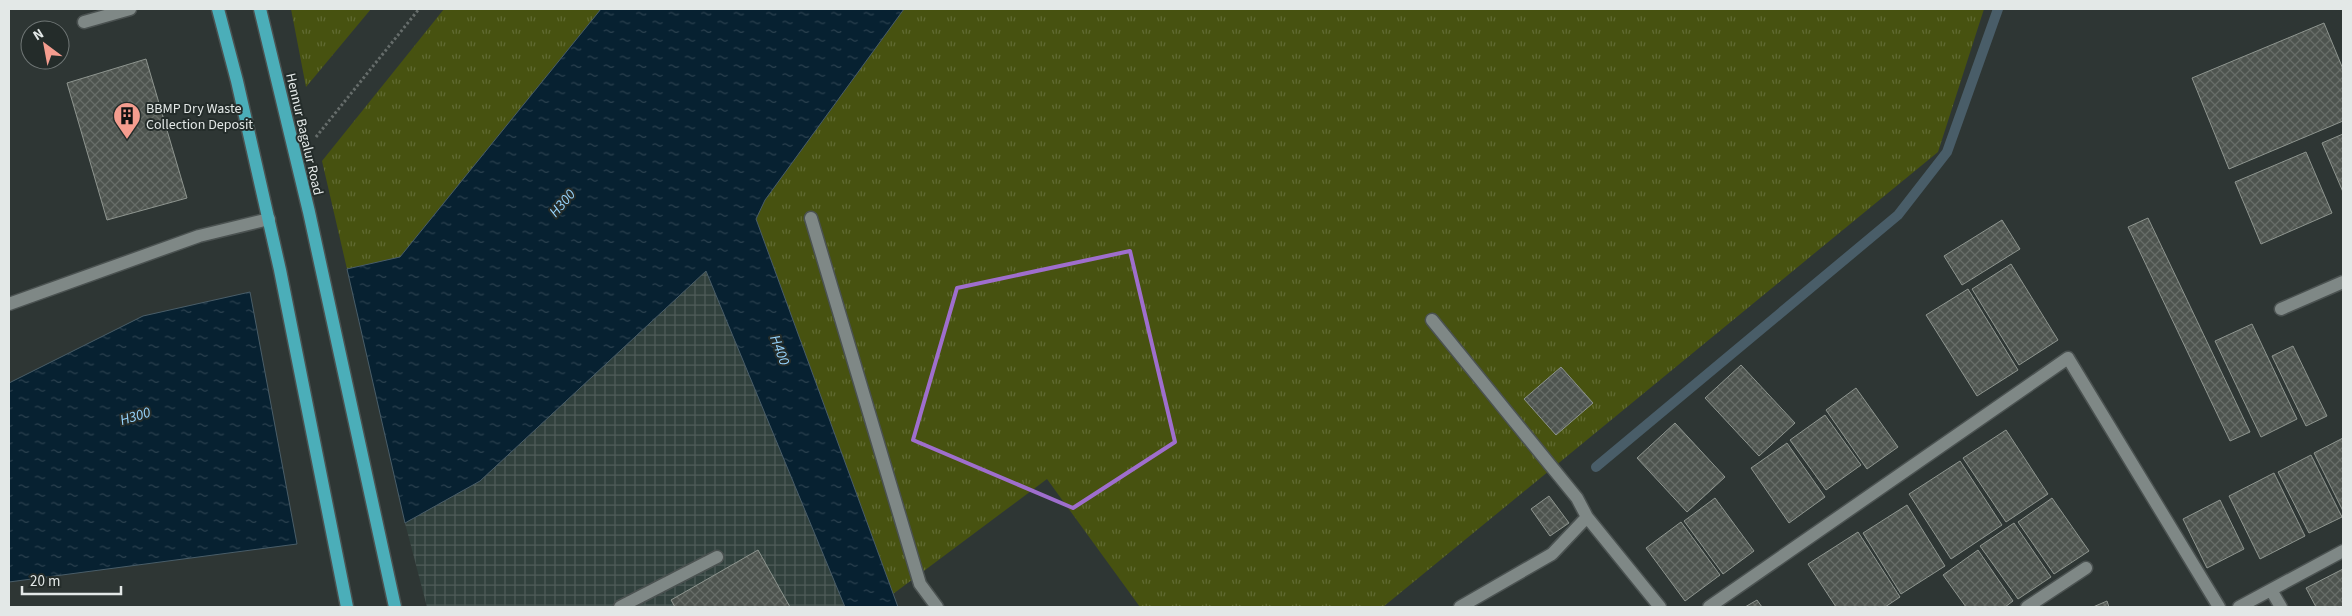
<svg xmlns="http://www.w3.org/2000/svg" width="2352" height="616" viewBox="0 0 2352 616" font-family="'Source Sans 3',sans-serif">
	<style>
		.industrial { fill: url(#industrial-grid) }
		.grass { fill: url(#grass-tufts) }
		.water { fill: url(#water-ripples); stroke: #495d68 }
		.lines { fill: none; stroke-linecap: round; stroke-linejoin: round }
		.stream { stroke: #495d68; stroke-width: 10 }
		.building { fill: url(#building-cross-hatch); stroke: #8e958f }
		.service-casing { stroke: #4b5251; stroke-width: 15 }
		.minor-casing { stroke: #4b5251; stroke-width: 15 }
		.primary-casing { stroke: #4b5251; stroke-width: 15 }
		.path { stroke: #666d6b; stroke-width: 3; stroke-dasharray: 2.5 2.5; stroke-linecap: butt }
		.service { stroke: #7f8886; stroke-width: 12 }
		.minor { stroke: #7f8886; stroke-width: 12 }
		.primary { stroke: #4baeb9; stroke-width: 12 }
		.marked { fill: none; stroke: #9f6ecd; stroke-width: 4; stroke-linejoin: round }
		.labels { text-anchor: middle; stroke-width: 4; stroke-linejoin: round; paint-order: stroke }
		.poi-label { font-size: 14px; fill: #e3e8e7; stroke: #242c2a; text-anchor: start }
		.street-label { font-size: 14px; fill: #e3e8e7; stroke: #242c2a }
		.water-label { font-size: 15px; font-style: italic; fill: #96d3fc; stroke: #242c2a }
	</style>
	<defs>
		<pattern id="industrial-grid" width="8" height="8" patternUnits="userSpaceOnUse" patternTransform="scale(1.25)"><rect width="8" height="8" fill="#31413d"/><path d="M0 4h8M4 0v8" fill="none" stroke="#4f5c59"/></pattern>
		<pattern id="grass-tufts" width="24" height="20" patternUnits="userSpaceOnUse" patternTransform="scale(1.25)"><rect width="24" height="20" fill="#475210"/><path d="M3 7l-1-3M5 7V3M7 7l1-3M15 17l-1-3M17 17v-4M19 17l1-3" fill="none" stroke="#616b33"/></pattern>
		<pattern id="water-ripples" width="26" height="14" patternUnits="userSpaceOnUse" patternTransform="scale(1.25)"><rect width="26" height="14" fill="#072131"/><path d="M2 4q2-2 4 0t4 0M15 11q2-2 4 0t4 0" fill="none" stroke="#2b414f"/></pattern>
		<pattern id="building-cross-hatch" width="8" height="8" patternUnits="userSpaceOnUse" patternTransform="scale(1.25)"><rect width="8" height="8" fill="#4e544f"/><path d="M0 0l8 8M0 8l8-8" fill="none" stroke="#676d68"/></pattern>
	</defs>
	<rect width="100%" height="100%" fill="#2e3634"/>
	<path class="industrial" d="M706,271l139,336h-418l-22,-84 75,-42z"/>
	<path class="grass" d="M291,9h80l-65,78z
		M444,9h157l-201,248 -53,12 -25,-108z
		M904,9h1080l-46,143 -555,455h-243l-93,-128 -154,115 -137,-375 9,-19z"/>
	<path class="water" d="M601,9h303l-139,191 -9,19 142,388h-53l-139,-336 -226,210 -75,42 -58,-254 53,-12z
		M250,292l47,252 -288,38v-199l134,-67z"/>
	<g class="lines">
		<path class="stream" d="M1596,467l302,-252 49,-63 51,-143"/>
	</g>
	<path class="building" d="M2324,23l19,46v52l-114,48 -37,-91z
		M146,59l41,139 -80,22 -40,-137z
		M2343,134v58l-21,-49z
		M2306,152l26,61 -71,31 -26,-62z
		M2148,218l102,214 -20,9 -102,-214z
		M2002,220l18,29 -58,36 -18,-29z
		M2011,264l47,76 -39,25 -47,-76z
		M1968,289l50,81 -41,26 -51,-81z
		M2252,324l45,95 -36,18 -46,-96z
		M2293,346l34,70 -21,10 -34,-70z
		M1741,365l54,58 -36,33 -54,-58z
		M1561,367l32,36 -37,32 -32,-36z
		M1856,388l42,59 -31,22 -41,-59z
		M1825,415l36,50 -35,25 -36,-50z
		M1675,423l50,54 -38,35 -50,-54z
		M2006,430l42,64 -42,28 -43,-64z
		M2343,438v73l-29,-58z
		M1787,443l38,54 -36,26 -38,-55z
		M2311,455l31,62 -33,16 -31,-61z
		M1960,461l42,64 -51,34 -42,-65z
		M2274,473l31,63 -45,23 -31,-63z
		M1549,496l20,27 -19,13 -19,-27z
		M1715,498l39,53 -31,23 -39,-53z
		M2052,498l37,53 -35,23 -36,-52z
		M2220,500l24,49 -37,19 -24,-49z
		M1907,505l38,61 -44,28 -38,-61z
		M1681,522l39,53 -35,26 -39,-53z
		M2014,523l37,54 -33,22 -38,-53z
		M1858,532l42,65 -15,10h-49l-28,-43z
		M758,550l32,57h-115l-4,-7z
		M1978,550l35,51 -8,6h-39l-23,-32z
		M2343,569v38h-27l-10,-19z
		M1757,600l5,7h-17z
		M2107,601l2,6h-16z"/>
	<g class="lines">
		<defs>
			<path id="service" d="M84,22l46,-13"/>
			<path id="minor" d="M811,218l109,366 17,23
				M9,304l190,-68 70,-17
				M2281,309l62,-27
				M1432,320l145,178 10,19 73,90
				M2271,590l10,17
				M620,607l97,-50
				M1460,607l92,-53 35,-37
				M1709,607l359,-249 151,249
				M2027,607l59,-39
				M2239,607l104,-56"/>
			<path id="primary" d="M218,9l19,72 43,189 67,337
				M260,9l49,203 86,395"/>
		</defs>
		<use href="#service" class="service-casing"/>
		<use href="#minor" class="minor-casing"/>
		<use href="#primary" class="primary-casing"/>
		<path class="path" d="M316,137l103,-128"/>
		<use href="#service" class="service"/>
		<use href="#minor" class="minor"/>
		<use href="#primary" class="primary"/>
	</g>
	<path class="marked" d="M1130,251l45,191 -102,66 -160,-68 44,-152z"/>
	<defs>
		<symbol id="building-pin" viewBox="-11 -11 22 30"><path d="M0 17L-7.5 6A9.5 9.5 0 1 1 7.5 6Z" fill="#f59d8f" stroke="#242c2a"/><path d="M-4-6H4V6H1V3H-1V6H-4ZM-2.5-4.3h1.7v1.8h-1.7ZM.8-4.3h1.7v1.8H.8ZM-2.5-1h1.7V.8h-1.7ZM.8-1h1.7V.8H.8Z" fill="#111"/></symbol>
	</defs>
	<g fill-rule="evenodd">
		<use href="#building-pin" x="111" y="100" width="32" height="43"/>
	</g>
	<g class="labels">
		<g class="poi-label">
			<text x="146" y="113">BBMP Dry Waste<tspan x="146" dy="16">Collection Deposit</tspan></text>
		</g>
		<g class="street-label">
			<text transform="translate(305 134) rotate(77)" y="5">Hennur Bagalur Road</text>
		</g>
		<g class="water-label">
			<text transform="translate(562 203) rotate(-49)" y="5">H300</text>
			<text transform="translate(780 350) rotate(69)" y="5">H400</text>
			<text transform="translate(135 416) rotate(-17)" y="5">H300</text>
		</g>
	</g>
	<rect width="2352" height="616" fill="none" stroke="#e3e8e7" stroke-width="20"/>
	<g transform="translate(45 45) rotate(328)"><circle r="24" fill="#242c2a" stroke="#707776"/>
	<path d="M0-4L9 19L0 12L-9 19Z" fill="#f59d8f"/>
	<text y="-8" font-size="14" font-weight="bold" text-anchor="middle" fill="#e3e8e7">N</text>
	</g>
	<path d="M22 586v8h99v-8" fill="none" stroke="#e3e8e7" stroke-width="2.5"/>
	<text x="30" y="586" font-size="15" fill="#e3e8e7" stroke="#242c2a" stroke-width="4" paint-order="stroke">20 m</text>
</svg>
